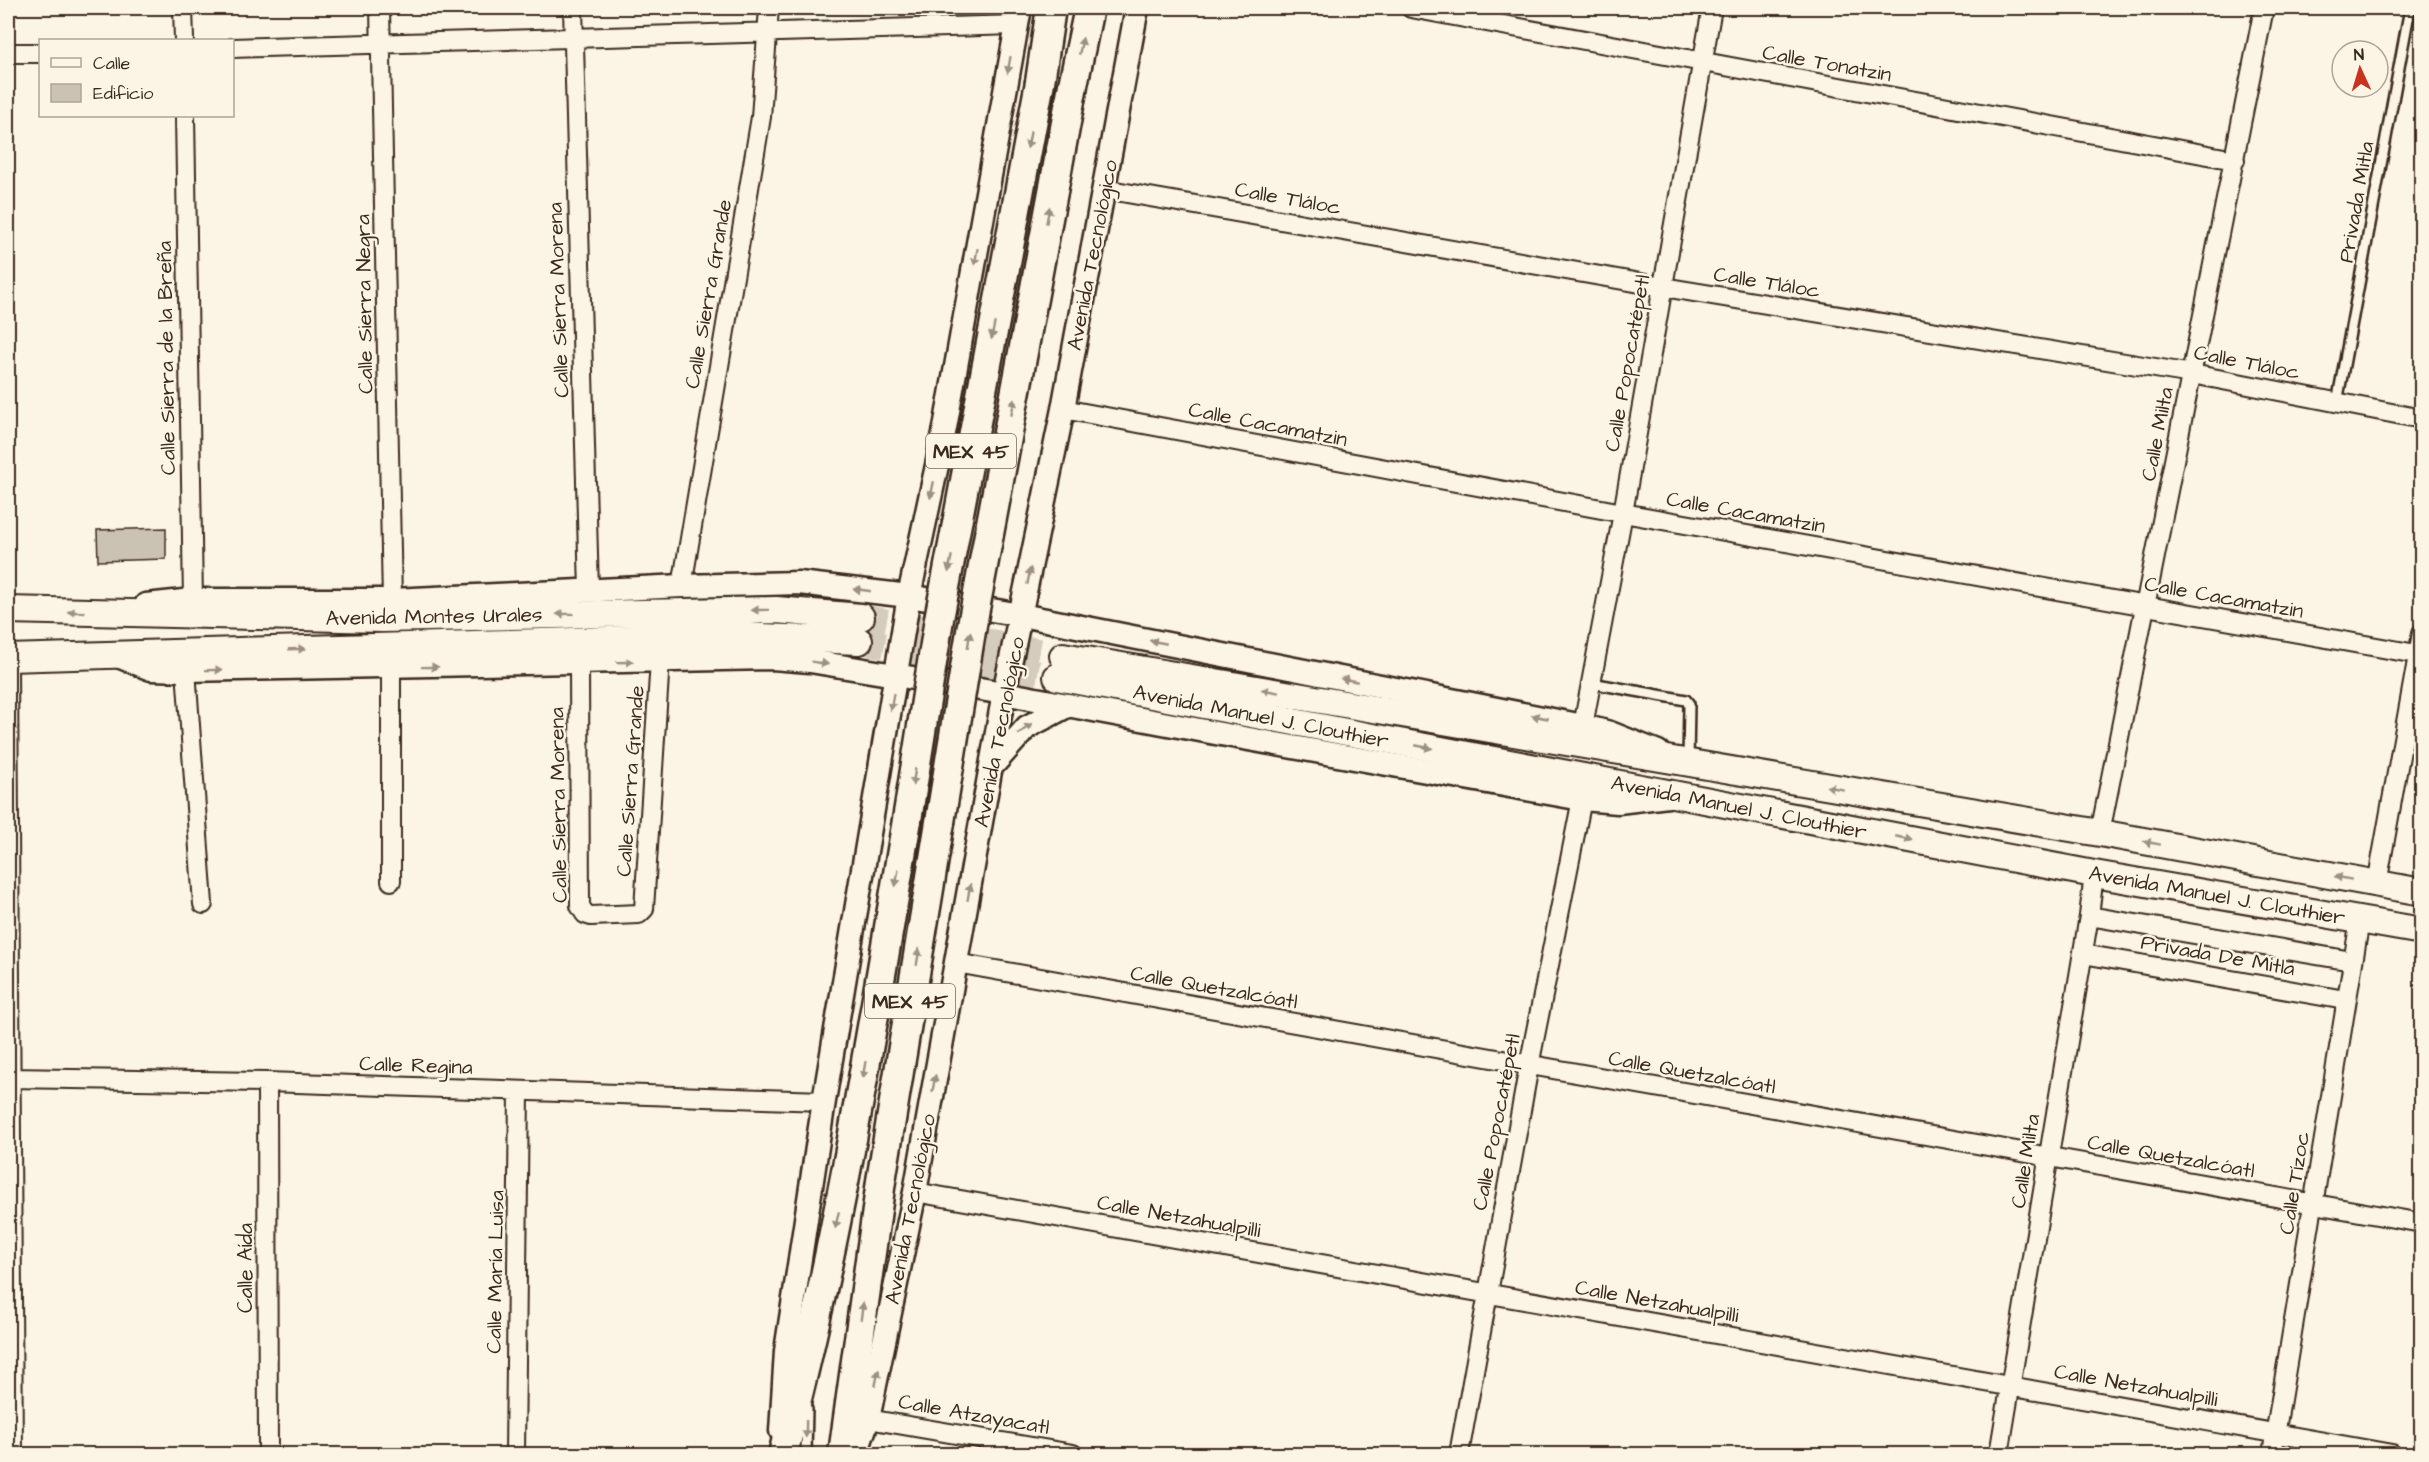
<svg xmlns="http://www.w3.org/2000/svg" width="2429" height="1462" viewBox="0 0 2429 1462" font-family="'Architects Daughter',sans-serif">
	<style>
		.building { fill: #ccc2b3; stroke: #3b2a1e; stroke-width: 1.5 }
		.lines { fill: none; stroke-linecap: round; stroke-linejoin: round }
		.secondary-tunnel { stroke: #d5ccbd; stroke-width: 26; stroke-dasharray: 26 13; stroke-linecap: butt }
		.service-casing { stroke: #3b2a1e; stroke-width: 14 }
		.minor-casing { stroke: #3b2a1e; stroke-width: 22 }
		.tertiary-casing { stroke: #3b2a1e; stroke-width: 27 }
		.secondary-casing { stroke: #3b2a1e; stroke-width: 30 }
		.primary-casing { stroke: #3b2a1e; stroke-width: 33 }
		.service { stroke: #fcf5e5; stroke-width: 9 }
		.minor { stroke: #fcf5e5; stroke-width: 18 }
		.tertiary { stroke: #fcf5e5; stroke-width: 22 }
		.secondary { stroke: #fcf5e5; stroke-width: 26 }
		.primary { stroke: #fcf5e5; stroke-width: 28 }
		.primary-bridge-casing { stroke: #3b2a1e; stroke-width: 33; stroke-linecap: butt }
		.primary-bridge { stroke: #fcf5e5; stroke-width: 28 }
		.oneway { fill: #9c9082 }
		.labels { text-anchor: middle; stroke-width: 5; stroke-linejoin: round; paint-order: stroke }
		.shield { fill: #fcf5e5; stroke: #75675a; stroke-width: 1.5 }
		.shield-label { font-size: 20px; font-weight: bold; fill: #3b2a1e }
		.street-label { font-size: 21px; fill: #3b2a1e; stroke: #fcf5e5 }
	</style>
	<rect width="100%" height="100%" fill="#fcf5e5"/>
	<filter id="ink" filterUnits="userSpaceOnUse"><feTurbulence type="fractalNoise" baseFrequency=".0167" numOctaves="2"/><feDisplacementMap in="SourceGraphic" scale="12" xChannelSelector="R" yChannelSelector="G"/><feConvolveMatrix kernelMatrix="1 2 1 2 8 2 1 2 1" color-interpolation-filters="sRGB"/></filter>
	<g filter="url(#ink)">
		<path class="building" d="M166,528v31l-68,2 -1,-31z"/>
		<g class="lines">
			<path class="secondary-tunnel" d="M861,617l202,39
				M859,641l198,36"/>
			<defs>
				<path id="service" d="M2337,403l73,-395
					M1591,683l95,17 3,4 -1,58
					M806,1454l1,-45"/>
				<path id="minor" d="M183,8l1,32
					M380,8l12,592
					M573,8l16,583
					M1411,8l824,152
					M232,48l784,-23
					M8,53h32
					M185,116l8,484
					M1104,189l559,98 529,87 230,45
					M1063,409l560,104 799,142
					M682,586l79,-469 8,-109
					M579,664l1,242 5,8 6,2 48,-2 5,-5 16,-249
					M8,666l5,788
					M391,668v213
					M186,670l17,234
					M1583,726l40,-213 89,-505
					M2100,833l164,-825
					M2377,884l45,-251
					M2089,916l263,45
					M2083,954l262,46
					M956,963l1466,260
					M8,1078l259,4 557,19
					M267,1082l1,372
					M915,1192l1477,262
					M868,1419l205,35
					M515,1454l4,-363
					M1459,1454l70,-388 53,-267
					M1999,1454l90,-538 5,-42
					M2272,1454l88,-534"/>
				<path id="tertiary" d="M146,605l47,-5h199l290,-14 117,-3 110,13 112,19 562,111 27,7 48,19
					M118,656l33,13 35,1 586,-12 38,3 194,32 217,41 361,65 36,3 50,-6
					M993,765l34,-38 42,-22
					M781,1431l5,-80 38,-250 85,-505 36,-168 75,-420
					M856,1454l12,-35 47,-227 89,-499 59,-284 74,-401"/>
				<path id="secondary" d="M8,610l374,9 394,-9 85,7
					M1063,656l1037,177 322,59
					M8,658l731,-22 120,5
					M1057,677l1037,197 328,57"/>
				<path id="primary" d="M1040,82l11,-74
					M1073,85l16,-77
					M783,1454c55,-208 88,-421 124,-634
					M843,1454l38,-273 59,-359"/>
			</defs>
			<use href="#service" class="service-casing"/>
			<use href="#minor" class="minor-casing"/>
			<use href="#tertiary" class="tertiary-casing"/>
			<use href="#secondary" class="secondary-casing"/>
			<use href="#primary" class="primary-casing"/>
			<use href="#service" class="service"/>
			<use href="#minor" class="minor"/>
			<use href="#tertiary" class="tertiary"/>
			<use href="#secondary" class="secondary"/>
			<use href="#primary" class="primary"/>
			<defs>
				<path id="primary-bridge" d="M907,820l32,-201 101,-537
					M940,822l32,-197 101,-540"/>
			</defs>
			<use href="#primary-bridge" class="primary-bridge-casing"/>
			<use href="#primary-bridge" class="primary-bridge"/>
		</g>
		<defs><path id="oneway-solid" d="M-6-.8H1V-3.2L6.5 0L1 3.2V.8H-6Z" transform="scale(1.5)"/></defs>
		<g class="oneway">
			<use href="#oneway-solid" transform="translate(1081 46) rotate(-78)"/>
			<use href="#oneway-solid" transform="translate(1009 65) rotate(100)"/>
			<use href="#oneway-solid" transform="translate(1029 140) rotate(101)"/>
			<use href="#oneway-solid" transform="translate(1048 215) rotate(-79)"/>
			<use href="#oneway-solid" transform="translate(976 257) rotate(100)"/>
			<use href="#oneway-solid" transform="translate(993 331) rotate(101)"/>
			<use href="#oneway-solid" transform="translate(1013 407) rotate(-79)"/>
			<use href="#oneway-solid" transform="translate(932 490) rotate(102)"/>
			<use href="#oneway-solid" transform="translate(950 564) rotate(101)"/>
			<use href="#oneway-solid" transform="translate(1029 576) rotate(-79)"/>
			<use href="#oneway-solid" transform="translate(862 590) rotate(-172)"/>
			<use href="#oneway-solid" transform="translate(760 610) rotate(179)"/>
			<use href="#oneway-solid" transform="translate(76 612) rotate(-178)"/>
			<use href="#oneway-solid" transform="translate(565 614) rotate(179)"/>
			<use href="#oneway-solid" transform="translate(969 640) rotate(-81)"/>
			<use href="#oneway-solid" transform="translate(1158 642) rotate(-169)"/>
			<use href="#oneway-solid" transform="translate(297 649) rotate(-2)"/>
			<use href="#oneway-solid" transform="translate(625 662) rotate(-2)"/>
			<use href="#oneway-solid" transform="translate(820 663) rotate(9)"/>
			<use href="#oneway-solid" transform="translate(430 667) rotate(-1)"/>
			<use href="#oneway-solid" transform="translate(214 670) rotate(-1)"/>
			<use href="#oneway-solid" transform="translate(1349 680) rotate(-169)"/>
			<use href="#oneway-solid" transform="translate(1270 691) rotate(-170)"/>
			<use href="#oneway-solid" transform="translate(892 702) rotate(100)"/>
			<use href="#oneway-solid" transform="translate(1540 717) rotate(-169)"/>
			<use href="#oneway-solid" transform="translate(1025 729) rotate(-39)"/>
			<use href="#oneway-solid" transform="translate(1424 747) rotate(11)"/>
			<use href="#oneway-solid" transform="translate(914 777) rotate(99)"/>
			<use href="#oneway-solid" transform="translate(1835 788) rotate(-170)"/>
			<use href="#oneway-solid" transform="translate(1904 838) rotate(11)"/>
			<use href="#oneway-solid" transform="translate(2152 843) rotate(-170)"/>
			<use href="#oneway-solid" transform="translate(897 878) rotate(100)"/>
			<use href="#oneway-solid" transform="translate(2343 878) rotate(-170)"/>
			<use href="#oneway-solid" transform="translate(969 892) rotate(-80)"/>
			<use href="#oneway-solid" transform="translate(918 957) rotate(-81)"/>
			<use href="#oneway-solid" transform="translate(864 1070) rotate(100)"/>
			<use href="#oneway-solid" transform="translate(934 1083) rotate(-80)"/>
			<use href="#oneway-solid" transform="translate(837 1220) rotate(102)"/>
			<use href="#oneway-solid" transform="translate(862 1311) rotate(-82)"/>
			<use href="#oneway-solid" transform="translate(877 1378) rotate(-78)"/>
			<use href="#oneway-solid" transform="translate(806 1429) rotate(91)"/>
		</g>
	</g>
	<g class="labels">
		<g class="shield">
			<rect x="926" y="434" width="90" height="34" rx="4.5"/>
			<rect x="865" y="984" width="90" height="34" rx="4.5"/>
		</g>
		<g class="shield-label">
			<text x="971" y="458">MEX 45</text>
			<text x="910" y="1008">MEX 45</text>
		</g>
		<g class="street-label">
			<text transform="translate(1827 63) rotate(10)" y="7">Calle Tonatzin</text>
			<text transform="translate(1288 198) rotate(10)" y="7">Calle Tláloc</text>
			<text transform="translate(2356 202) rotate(-80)" y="7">Privada Mitla</text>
			<text transform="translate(1092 255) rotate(-79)" y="7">Avenida Tecnológico</text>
			<text transform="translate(1767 282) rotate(9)" y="7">Calle Tláloc</text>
			<text transform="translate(708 294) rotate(-80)" y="7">Calle Sierra Grande</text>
			<text transform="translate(558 300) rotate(-92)" y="7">Calle Sierra Morena</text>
			<text transform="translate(364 304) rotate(-91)" y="7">Calle Sierra Negra</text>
			<text transform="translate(166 358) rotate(-91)" y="7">Calle Sierra de la Breña</text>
			<text transform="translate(2247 362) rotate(11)" y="7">Calle Tláloc</text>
			<text transform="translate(1627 363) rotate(-80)" y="7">Calle Popocatépetl</text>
			<text transform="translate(1268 424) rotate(11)" y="7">Calle Cacamatzin</text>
			<text transform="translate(2157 434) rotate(-79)" y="7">Calle Milta</text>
			<text transform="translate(1746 512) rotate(10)" y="7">Calle Cacamatzin</text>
			<text transform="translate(2224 597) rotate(10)" y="7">Calle Cacamatzin</text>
			<text transform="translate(434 616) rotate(-1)" y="7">Avenida Montes Urales</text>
			<text transform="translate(1261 716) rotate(11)" y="7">Avenida Manuel J. Clouthier</text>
			<text transform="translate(999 732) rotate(-79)" y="7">Avenida Tecnológico</text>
			<text transform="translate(630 781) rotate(-86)" y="7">Calle Sierra Grande</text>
			<text transform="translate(558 805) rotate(-91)" y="7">Calle Sierra Morena</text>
			<text transform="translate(1739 807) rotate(11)" y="7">Avenida Manuel J. Clouthier</text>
			<text transform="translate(2217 895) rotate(10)" y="7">Avenida Manuel J. Clouthier</text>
			<text transform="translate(2218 955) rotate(10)" y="7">Privada De Mitla</text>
			<text transform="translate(1214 987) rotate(10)" y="7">Calle Quetzalcóatl</text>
			<text transform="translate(416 1065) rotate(2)" y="7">Calle Regina</text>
			<text transform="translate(1692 1072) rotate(10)" y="7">Calle Quetzalcóatl</text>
			<text transform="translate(1496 1122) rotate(-79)" y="7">Calle Popocatépetl</text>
			<text transform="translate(2171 1156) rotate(10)" y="7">Calle Quetzalcóatl</text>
			<text transform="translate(2025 1161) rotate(-81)" y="7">Calle Milta</text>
			<text transform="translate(2294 1183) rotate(-81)" y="7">Calle Tízoc</text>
			<text transform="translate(910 1209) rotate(-79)" y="7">Avenida Tecnológico</text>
			<text transform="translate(1179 1216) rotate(10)" y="7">Calle Netzahualpilli</text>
			<text transform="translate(245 1268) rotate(-90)" y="7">Calle Aída</text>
			<text transform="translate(495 1272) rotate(-89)" y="7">Calle María Luisa</text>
			<text transform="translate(1657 1301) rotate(10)" y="7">Calle Netzahualpilli</text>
			<text transform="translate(2136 1385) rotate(10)" y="7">Calle Netzahualpilli</text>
			<text transform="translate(974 1414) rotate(10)" y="7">Calle Atzayacatl</text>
		</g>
	</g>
	<rect width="2429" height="1462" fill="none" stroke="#fcf5e5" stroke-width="30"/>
	<rect x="15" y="15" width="2399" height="1432" fill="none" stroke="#3b2a1e" stroke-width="2" filter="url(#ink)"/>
	<rect x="39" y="39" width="195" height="78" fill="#fcf5e5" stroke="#afa495" stroke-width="1.5"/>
	<rect x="51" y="58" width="30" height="9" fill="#fcf5e5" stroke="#afa495" stroke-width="1.5"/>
	<text x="93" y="69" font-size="18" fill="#3b2a1e">Calle</text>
	<rect x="51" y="84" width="30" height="18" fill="#ccc2b3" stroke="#afa495" stroke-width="1.5"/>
	<text x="93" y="99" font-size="18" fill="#3b2a1e">Edificio</text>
	<g transform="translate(2360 69) rotate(356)"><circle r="28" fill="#fcf5e5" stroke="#afa495" stroke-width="1.5"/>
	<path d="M0-4.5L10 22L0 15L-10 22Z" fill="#c8321e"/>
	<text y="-9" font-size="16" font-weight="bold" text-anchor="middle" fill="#3b2a1e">N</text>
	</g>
</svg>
